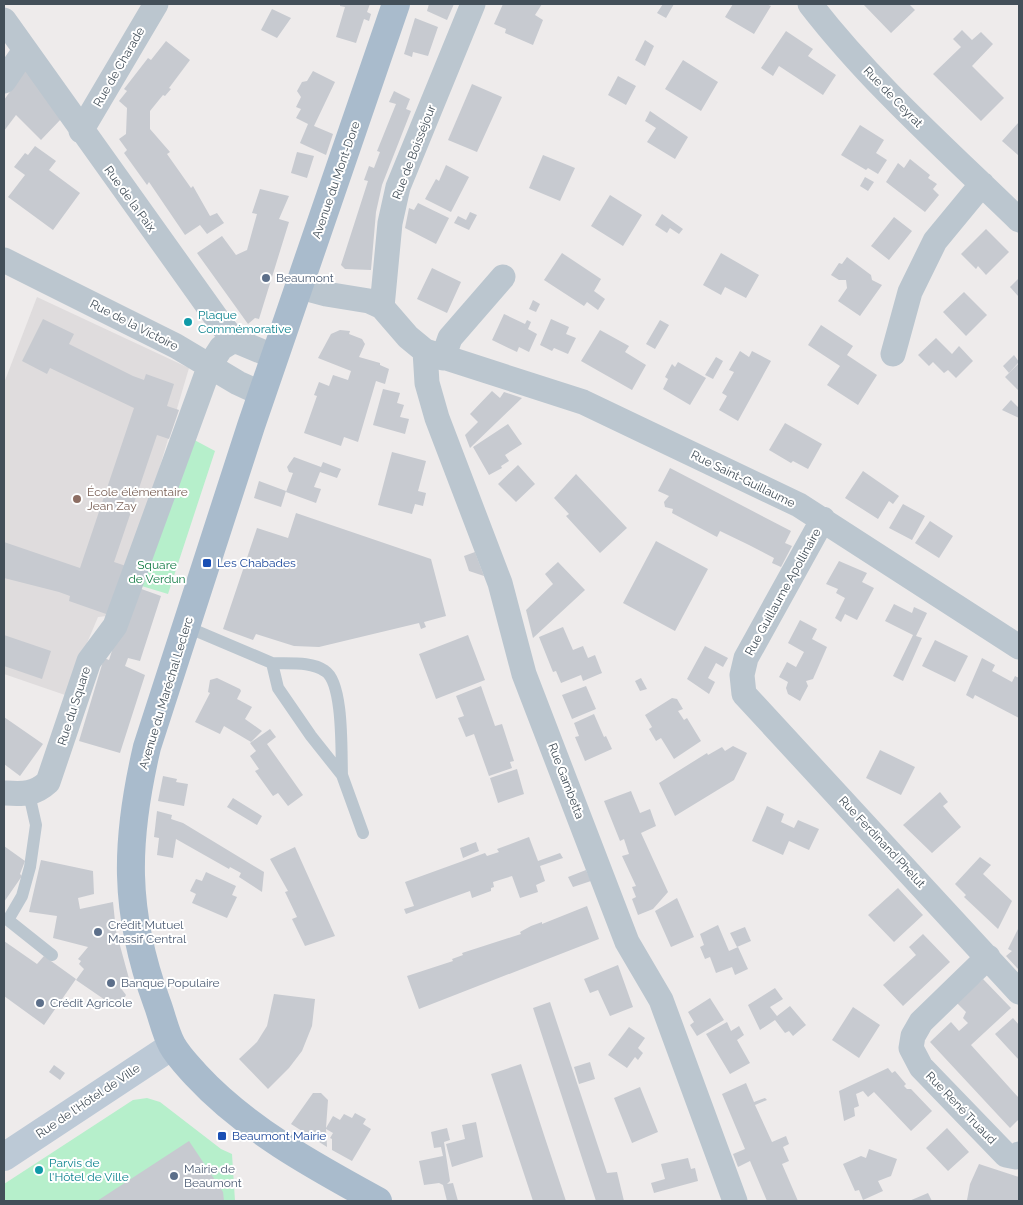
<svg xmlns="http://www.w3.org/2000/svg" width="1023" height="1205" viewBox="0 0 1023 1205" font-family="Raleway,sans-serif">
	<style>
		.education { fill: #dfdcdd }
		.green { fill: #b6efcb }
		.building { fill: #c7cad0 }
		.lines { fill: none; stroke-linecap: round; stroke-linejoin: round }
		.service { stroke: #bbc6cf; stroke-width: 12 }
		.minor { stroke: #bbc6cf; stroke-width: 25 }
		.secondary { stroke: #bcc9d6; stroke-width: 28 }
		.primary { stroke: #a9bbcc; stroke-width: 28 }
		.service-dot { fill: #5c6f8a; stroke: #fff; stroke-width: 2 }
		.culture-dot { fill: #0f9aa8; stroke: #fff; stroke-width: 2 }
		.education-dot { fill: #8d6e63; stroke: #fff; stroke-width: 2 }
		.transit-dot { fill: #1a4fb4; stroke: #fff; stroke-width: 2 }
		.labels { text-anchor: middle; stroke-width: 4; stroke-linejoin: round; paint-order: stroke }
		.street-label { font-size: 12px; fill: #434f59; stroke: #fff }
		.service-label { font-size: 12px; fill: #4e5e75; stroke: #fff; text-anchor: start }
		.culture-label { font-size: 12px; fill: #0d838f; stroke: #fff; text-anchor: start }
		.education-label { font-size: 12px; fill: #785e54; stroke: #fff; text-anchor: start }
		.transit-label { font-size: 12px; fill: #164399; stroke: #fff; text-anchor: start }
		.park-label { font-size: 12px; fill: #137b45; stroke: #fff }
	</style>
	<rect width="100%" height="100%" fill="#eeebeb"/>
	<path class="education" d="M37,297l152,71 -73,247 -18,2 -33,78 -61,-21v-291z"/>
	<path class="green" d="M185,435l30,16 -47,143 -33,-10z
		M147,1098l13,4 61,47 11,5 3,47h-231v-17l129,-84z"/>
	<path class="building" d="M340,4h30l-3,8 4,2 -2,7 -5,-2 -8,24 -20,-6 9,-30 -5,-1z
		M429,4h25l-7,16 -20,-9z
		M503,4h39l-7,11 8,5 -10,25 -28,-12 1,-4 -12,-5z
		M663,4h11l-8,14 -9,-5z
		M733,4h33l5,2 -17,28 -29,-17z
		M863,4h46l6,6 -24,23z
		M272,9l19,9 -14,20 -16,-8z
		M415,18l23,9 -10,29 -15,-4 -1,5 -8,-3z
		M962,30l10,10 9,-8 12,12 -21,22 32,32 -23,23 -48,-47 28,-27 -8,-8z
		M786,31l27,18 -5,7 28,19 -13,20 -44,-29 -6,10 -12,-8z
		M645,40l9,6 -9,20 -10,-6z
		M166,41l24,19 -21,28 2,1 -6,7 -2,-1 -13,16v18l20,23 -3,2 24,34 2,-2 17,30 7,-3 7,10 -17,11 -7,-9 -15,10 -36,-53 -2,3 -23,-32 3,-3 -8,-11 7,-5 1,-26 -8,-7 8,-10 -3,-2 24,-31 3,2z
		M683,60l35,22 -17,29 -36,-22z
		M26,69l35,50 -20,21 -25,-25 -12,16v-31z
		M313,71l22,11 -21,44 19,8 -7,21 -26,-12 8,-19 -12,-6 5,-9 -5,-2 5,-10 -4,-6 5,-9 5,-1z
		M618,76l18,10 -10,19 -18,-10z
		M472,84l30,13 -25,55 -29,-12z
		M394,91l16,8 -4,10 5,2 -29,74 -6,27 -5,58 -26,-1 -4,-4 27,-84 -4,-1 5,-14 5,2 6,-16 -3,-1 19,-47 -7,-2z
		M650,111l38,26 -13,22 -28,-17 9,-14 -11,-7z
		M1019,122v34l-17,-15z
		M860,125l24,15 -8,13 11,7 -9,14 -10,-6 -2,2 -25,-15z
		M35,146l21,15 -7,9 31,23 -27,37 -45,-33 17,-22 -11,-8 11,-14 3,2z
		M297,152l17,4 -7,22 -16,-5z
		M543,155l32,13 -15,33 -31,-13z
		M910,159l20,16 -2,3 9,6 -4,5 6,6 -14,17 -39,-30 12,-19 6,5z
		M446,165l23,12 -18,35 -26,-13 11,-20 3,2z
		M865,177l9,5 -6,9 -8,-5z
		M260,189l29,7 -10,23 10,3 -30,97 -4,-1 -7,6 -51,-71 25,-17 14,19 11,-5 10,-36 -5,-1z
		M610,195l32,20 -19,31 -32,-20z
		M418,203l31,15 -13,26 -31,-16 4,-20 5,2z
		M470,212l7,3 -8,15 -15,-7 4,-7 8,4z
		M662,214l21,15 -4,5 -9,-6 -3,5 -12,-8z
		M894,217l18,14 -23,29 -18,-14z
		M986,229l23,23 -23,23 -8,-9 -2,3 -15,-15z
		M562,253l39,26 -7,12 11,8 -7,11 -11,-8 -3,4 -40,-26z
		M721,253l38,22 -13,23 -21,-11 -4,8 -18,-10z
		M847,257l24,18 1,5 10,5 -22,31 -22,-15 9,-13 -1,-8h-7l-8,-5 8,-12 3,1z
		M432,268l29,14 -14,31 -30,-14z
		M1019,278v19l-9,-10z
		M964,292l23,23 -21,21 -23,-24z
		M533,300l7,4 -4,8 -7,-3z
		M504,314l21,10 2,-4 4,2 -3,7 9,5 -8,18 -10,-5 -2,5 -25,-12z
		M43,319l31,15 -5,10 64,32 11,4 2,-6 28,10 -7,22 12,4 -10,29 -12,-4 -43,127 12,4 -17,49 -40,-14 1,-5 -11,-4 -55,-14v-36l76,26 54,-160 -84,-40 -3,6 -25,-13z
		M551,319l18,8 -3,7 10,4 -8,16 -14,-6 -2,3 -12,-6z
		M660,320l9,5 -14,24 -9,-5z
		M821,325l32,21 -6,9 30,20 -19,30 -31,-20 13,-19 -32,-21z
		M340,330l10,1 -1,3 13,5 3,5 -6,13 21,6v2l9,4 -4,15 -9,-3 -18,61 -14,-5 -3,9 -37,-13 13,-37 -3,-1 5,-13 10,4 4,-11 15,5 3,-9 -33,-13 13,-24z
		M600,330l29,16 -4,6 21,13 -14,25 -51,-29z
		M936,338l16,16 7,-8 14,15 -17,17 -8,-8 -4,3 -11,-11 -4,4 -11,-11z
		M740,351l9,6 3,-6 19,10 -33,60 -19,-11 8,-14 -5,-3 12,-21 -5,-2z
		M1014,355l5,7 -10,11 -6,-7z
		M716,357l7,4 -10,18 -8,-4z
		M678,362l28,16 -16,27 -27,-16 5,-10 -3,-2 7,-13 3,3z
		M1019,363v28l-14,-14z
		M383,389l17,4 -3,10 7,2 -4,12 9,2 -4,15 -32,-9z
		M492,391l8,7 4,-6 18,6 -52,50 -5,-13 13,-13 -8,-8z
		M1011,400l8,8v10l-17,-8z
		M785,423l37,21 -14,25 -15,-8 -2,2 -22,-13z
		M508,424l14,20 -17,11 4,6 -8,5 1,2 -13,7 -16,-28z
		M392,452l34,9 -8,30 8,2 -3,13 -8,-2 -3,10 -34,-9z
		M294,457l27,10 2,-5 18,7 -4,9 -17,-6 -6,15 7,2 -5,14 -30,-11 7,-19 -4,-1 -2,-5z
		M518,465l17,19 -19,18 -18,-18z
		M670,468l121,63 -6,12 7,3 -11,21 -9,-4 2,-5 -25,-13 -29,-14 -3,6 -45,-24 1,-4 -8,-2 -1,-5 5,-6 -11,-5z
		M863,471l36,25 -6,8 -4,-3 -11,18 -33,-21z
		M576,474l51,54 -27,25 -34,-37 3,-2 -15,-16z
		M259,481l27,10 -5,16 -27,-9z
		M903,504l22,12 -13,24 -23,-12z
		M296,513l135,46 15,57 -22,6 2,5 -5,2 -2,-6 -100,24 -25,-1 -38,-12 -3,6 -30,-11 34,-101 31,10z
		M930,521l23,15 -14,22 -24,-15z
		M656,541l52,28 -33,62 -52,-28z
		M475,552l9,24 -15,-5 -5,-15z
		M839,561l28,12 -5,9 12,6 -17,32 -12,-6 -4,8 -6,-4 10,-20 -9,-5 2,-4 -12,-5z
		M558,562l27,28 -52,48 -7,-28 27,-26 -8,-10z
		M133,586l28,10 -21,65 -12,-3 -3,8 20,9 -25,78 -41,-12 25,-83 5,2z
		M894,604l18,9 2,-6 13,6 -11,23 6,2 -19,43 -10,-5 20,-41 -28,-14z
		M800,620l17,9 -5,10 15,8 -14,32 -7,2 2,5 -8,15 -12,-7 -2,-6 2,-6 -9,-5 8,-15 9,5 8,-15 -16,-9z
		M563,627l10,23 10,-4 5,12 7,-3 7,18 -19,8 -2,-6 -20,8 -5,-12 -3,1 -14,-35z
		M4,635l47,16 -9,28 -38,-13z
		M468,635l17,45 -49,19 -17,-45z
		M935,640l33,16 -13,26 -33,-16z
		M705,646l23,12 -5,9 -7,-4 -8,15 7,4 -6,12 -22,-15z
		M982,658l13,7 -3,6 20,11 3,-6 4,2v40l-44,-23 -2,4 -7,-4z
		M217,678l23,11 1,2 -4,8 15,8 -7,12 17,12 -11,11 -27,-16 -4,8 -25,-12 15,-29 -2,-1 2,-12z
		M641,678l6,11 -7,2 -5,-10z
		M481,686l14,40 7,-2 12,37 -4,1 2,6 -23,8 -15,-42 -8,3 -8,-19 6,-2 -8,-20z
		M586,686l10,23 -24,10 -10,-24z
		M672,698l5,1 6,10 -5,2 6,9 3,-2 14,23 -27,18 -13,-21 -5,3 -7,-12 3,-2 -7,-12z
		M594,714l10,23 2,-1 6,13 -27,12 -10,-24 4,-1 -5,-13z
		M4,717l39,27 -23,32 -16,-12z
		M270,729l6,8 -9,7 36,51 -15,11 -10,-13 -5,3 -18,-25 4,-2 -9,-13 6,-5 -6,-8z
		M733,746l14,7 -13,27 -59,36 -16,-33 48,-30 1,2 14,-8 3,4z
		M880,750l35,17 -14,28 -35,-17z
		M517,769l7,25 -26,9 -8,-25z
		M163,776l14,3 -1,3 12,2 -4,22 -26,-5z
		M631,791l9,22 10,-4 6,17 -15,7 27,59 -15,17 -15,6 -6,-16 4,-2 -4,-10 4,-1 -14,-30 7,-2 -5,-15 -4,2 -16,-40z
		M940,792l8,10 -5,4 18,21 -29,26 -29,-28z
		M233,798l29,18 -5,9 -30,-18z
		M767,806l17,8 -3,8 13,6 4,-8 21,9 -10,21 -20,-9 -6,14 -31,-14z
		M157,811l15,4 -1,4 12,4 81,49 -2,20 -23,-15 2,-4 -11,-6 -1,2 -53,-30 -3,19 -16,-3 2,-17 -5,-1z
		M529,837l9,24 22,-8 3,5 -23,8 5,15 -9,4 2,7 -18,6 -8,-22 -19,6 1,5 -3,1v3l-19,7 -2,-7 -64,23 -2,-5 10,-3 -9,-24 80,-29 2,3 12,-4 -2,-3z
		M476,842l3,9 -16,7 -3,-10z
		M4,846l21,15 -5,13 2,2 -18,26z
		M295,847l40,89 -30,10 -13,-27 5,-2 -12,-25 3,-1 -18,-32z
		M980,857l11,8 -8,9 29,27 -14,28 -34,-32 2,-2 -11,-11z
		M41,860l52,11 1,23 -16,4 2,11 33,-7 3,29 15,55 -7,-5 -4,6 6,8 -5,9h-10l-35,-24 8,-11 -5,-5 2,-3 -3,-2 10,-12 -35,-9 4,-22 -28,-4z
		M586,870l5,11 -18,6 -5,-10z
		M206,872l30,14 -4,9 5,2 -10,21 -35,-15 4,-9 -6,-3 6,-12 6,2z
		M898,888l25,27 -29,27 -26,-27z
		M677,898l17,39 -23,10 -16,-36z
		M587,906l12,33 -180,70 -12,-33 46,-15 -1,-2 11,-4 -1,-2 59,-19 -1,-2 11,-6 11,-4v2z
		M718,925l11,26 9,-4 10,22 -13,6 -3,-8 -16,6 -6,-16 -5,2 -5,-12 4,-2 -4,-11z
		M745,927l6,14 -14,6 -7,-14z
		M1019,927v43l-13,-14 6,-5 -4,-2z
		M923,934l27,28 -47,44 -20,-21 33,-30 -7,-8z
		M4,941l33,23 7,-8 32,23 -32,46 -40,-29z
		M618,965l15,42 -23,9 -12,-26 -8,3 -6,-14z
		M983,979l28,29 -40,37 48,53v21l-9,9 -80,-86 21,-20 8,9 9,-8 -5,-5 3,-6 -10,-10z
		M775,988l8,11 -13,8 7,9 13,-10 16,19 -13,11 -4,-5 -4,2 -10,-13 -15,10 -12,-25z
		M274,994l41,5 -3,27 -10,25 -13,17 -21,21 -29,-30 18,-17 10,-16z
		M710,998l14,22 -27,16 -7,-11 4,-3 -6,-10z
		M550,1002l57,171 10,-1 7,29h-28l-63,-193z
		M853,1007l27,18 -21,33 -27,-18z
		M1013,1018l6,7v35l-24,-26z
		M727,1022l4,9 8,-5 5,9 -7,5 13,23 -20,11 -24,-40z
		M629,1027l16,11 -7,10 5,5 -5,7 -3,-3 -8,11 -19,-13z
		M590,1062l5,17 -16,5 -5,-17z
		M521,1064l23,71 22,66h-33l-42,-127z
		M54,1065l11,8 -5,7 -11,-8z
		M888,1068l4,5 3,-2 11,13 -2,2 3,3h4l21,22 -21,20 -37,-39 -6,5 -5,-6 -7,3 3,12 -5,2 1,8 -11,5 -5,-30z
		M746,1083l8,19 11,-4 2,2 -12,5 17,37 14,-6 3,8 -6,3 6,14 -7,3 16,37h-31l-17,-40 -12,6 -5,-13 12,-5 -23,-55z
		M640,1087l18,45 -26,11 -18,-45z
		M313,1093h8l7,7 -2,28 7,-12 7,4 4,-6 8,4 3,-5 11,6 -3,5 8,5 -19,32 -20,-11v-11l-2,-1 3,-5 -7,-4 1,18 -36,-23z
		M476,1122l7,35 -31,10 -6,-23 19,-5 -3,-14z
		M447,1128l3,12 -6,2 6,39 -3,3 6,-1 5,18h-11l-4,-16 -4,-2 -15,2 -5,-24 24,-5 -2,-9 -7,1 -3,-16z
		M947,1128l22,24 -21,19 -22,-23z
		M189,1141l34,51 1,9h-127z
		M869,1149l28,10 -6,17 -13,5 5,10 -20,9 -4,-10 -4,1 -12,-27 18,-8 5,2z
		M688,1158l3,11 4,-1 3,13 -44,12 -3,-10 14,-4 -4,-15z
		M979,1164l40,13 -1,24 -51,-1 3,-16z
		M928,1193l4,8h-23z"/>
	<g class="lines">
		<path class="service" d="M187,627l85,36 6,25 33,48 31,39 21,58
			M272,663c16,1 39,-2 53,8 19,12 16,83 17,104
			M29,794l7,31 -6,42 -8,29 -14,24 44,35"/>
		<path class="minor" d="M810,4c61,79 137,146 209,216
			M4,20l216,303 14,17 41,17
			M4,81l21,-31
			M81,131l75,-127
			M4,260l172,86 62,37 24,11
			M300,287l26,7 43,7 13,6 26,30 17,14 158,51 216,103 220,142
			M382,307l8,-84 8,-36 75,-183
			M425,351l2,32 10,35 63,165 24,91 103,268 34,58 74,201
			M893,354l17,-62 25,-51 47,-57
			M443,358l7,-20 53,-61
			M823,519l-77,139 -4,17 2,19 275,298
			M4,793c19,1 30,2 44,-11l41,-121 26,-35 95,-261 11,-17 13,-8
			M988,957l-67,65 -8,14 -2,12 10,19 85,88 10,2 3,-3"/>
		<path class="secondary" d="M4,1157l168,-111"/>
		<path class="primary" d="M378,1201c-64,-35 -132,-72 -182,-126 -8,-9 -18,-19 -24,-30 -7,-13 -10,-29 -15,-42 -34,-93 -32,-162 -10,-256l104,-321 145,-422"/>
	</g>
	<g class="service-dot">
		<circle cx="266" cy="278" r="5"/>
		<circle cx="98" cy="932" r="5"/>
		<circle cx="111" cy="983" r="5"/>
		<circle cx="40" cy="1003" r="5"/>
		<circle cx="174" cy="1176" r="5"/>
	</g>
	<g class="culture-dot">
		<circle cx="188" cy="322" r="5"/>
		<circle cx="39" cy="1170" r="5"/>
	</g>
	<circle class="education-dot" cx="77" cy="499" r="5"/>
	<g class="transit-dot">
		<rect x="202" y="558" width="10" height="10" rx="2.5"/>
		<rect x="217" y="1131" width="10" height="10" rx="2.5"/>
	</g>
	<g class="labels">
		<g class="street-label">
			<text transform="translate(119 67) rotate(-60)" y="4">Rue de Charade</text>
			<text transform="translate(893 97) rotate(46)" y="4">Rue de Ceyrat</text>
			<text transform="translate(414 152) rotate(-69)" y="4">Rue de Boisséjour</text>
			<text transform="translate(336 180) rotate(-71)" y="4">Avenue du Mont-Dore</text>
			<text transform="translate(130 199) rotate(54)" y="4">Rue de la Paix</text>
			<text transform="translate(134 325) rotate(27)" y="4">Rue de la Victoire</text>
			<text transform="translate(743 479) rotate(26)" y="4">Rue Saint-Guillaume</text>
			<text transform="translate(783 592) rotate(-61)" y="4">Rue Guillaume Apollinaire</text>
			<text transform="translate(166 693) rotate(-73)" y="4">Avenue du Maréchal Leclerc</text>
			<text transform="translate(74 706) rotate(-72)" y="4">Rue du Square</text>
			<text transform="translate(566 781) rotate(69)" y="4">Rue Gambetta</text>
			<text transform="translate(882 842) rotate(47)" y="4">Rue Ferdinand Phelut</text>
			<text transform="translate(88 1101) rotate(-34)" y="4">Rue de l'Hôtel de Ville</text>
			<text transform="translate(961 1108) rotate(46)" y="4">Rue René Truaud</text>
		</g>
		<g class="service-label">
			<text x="276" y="282">Beaumont</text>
			<text x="108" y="929">Crédit Mutuel<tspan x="108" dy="14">Massif Central</tspan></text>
			<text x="121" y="987">Banque Populaire</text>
			<text x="50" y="1007">Crédit Agricole</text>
			<text x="184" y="1173">Mairie de<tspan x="184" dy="14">Beaumont</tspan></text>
		</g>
		<g class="culture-label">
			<text x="198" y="319">Plaque<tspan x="198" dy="14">Commémorative</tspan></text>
			<text x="49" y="1167">Parvis de<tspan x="49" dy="14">l'Hôtel de Ville</tspan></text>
		</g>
		<g class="education-label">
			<text x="87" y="496">École élémentaire<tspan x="87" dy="14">Jean Zay</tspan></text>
		</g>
		<g class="transit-label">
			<text x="217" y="567">Les Chabades</text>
			<text x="232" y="1140">Beaumont Mairie</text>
		</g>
		<g class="park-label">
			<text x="157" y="569">Square<tspan x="157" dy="14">de Verdun</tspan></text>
		</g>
	</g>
	<rect width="1023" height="1205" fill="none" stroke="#434f59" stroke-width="10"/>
</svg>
